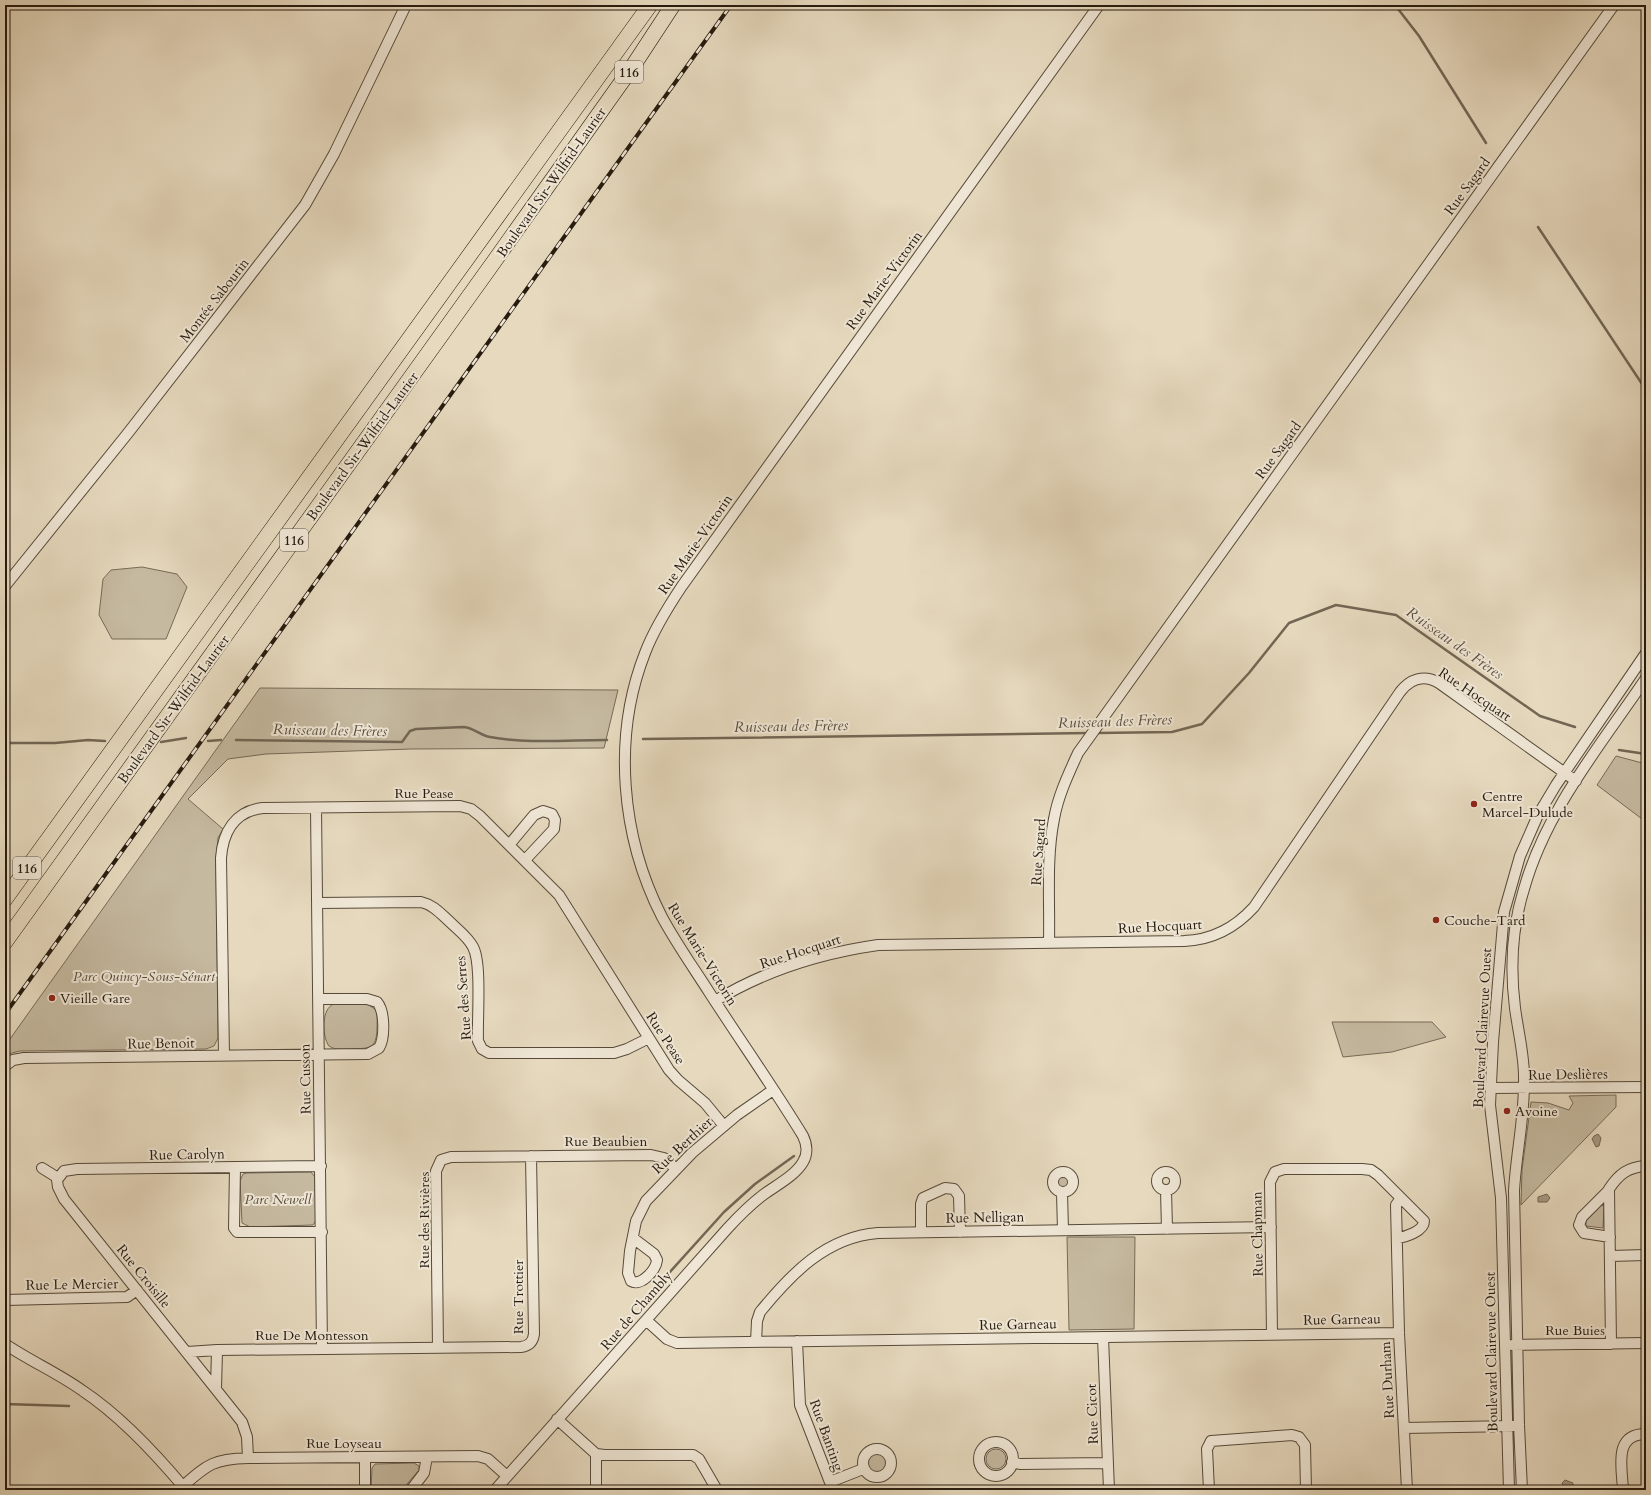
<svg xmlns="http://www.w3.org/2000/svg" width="1651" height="1495" viewBox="0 0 1651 1495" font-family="Cardo,serif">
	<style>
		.green { fill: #c5b9a0; stroke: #766a57 }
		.water { fill: #a59882; stroke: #726654 }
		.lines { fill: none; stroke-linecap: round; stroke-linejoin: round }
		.stream { stroke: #726654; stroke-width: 2.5 }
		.minor-casing { stroke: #564a3a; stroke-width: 12 }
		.highway-casing { stroke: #261b0e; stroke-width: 16 }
		.minor { stroke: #efe6d5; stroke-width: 10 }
		.highway { stroke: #e6d9be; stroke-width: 15 }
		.rail-casing { stroke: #261b0e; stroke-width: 4 }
		.rail { stroke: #efe6d5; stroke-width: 2.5; stroke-dasharray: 8; stroke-linecap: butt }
		.poi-dot { fill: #8f2418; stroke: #efe6d5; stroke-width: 1.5 }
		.labels { text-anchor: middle; stroke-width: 4; stroke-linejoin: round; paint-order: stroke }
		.shield { fill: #efe6d5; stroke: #62584a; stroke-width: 1 }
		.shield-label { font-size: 13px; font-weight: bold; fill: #261b0e }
		.street-label { font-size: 14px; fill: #261b0e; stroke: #efe6d5 }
		.poi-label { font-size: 14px; fill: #261b0e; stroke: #efe6d5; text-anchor: start }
		.park-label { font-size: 14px; font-style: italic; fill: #564a3a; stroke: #efe6d5 }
		.water-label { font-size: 15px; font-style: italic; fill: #594d3c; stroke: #efe6d5 }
	</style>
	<rect width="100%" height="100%" fill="#e6d9be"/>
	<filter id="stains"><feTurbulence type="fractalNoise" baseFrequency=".005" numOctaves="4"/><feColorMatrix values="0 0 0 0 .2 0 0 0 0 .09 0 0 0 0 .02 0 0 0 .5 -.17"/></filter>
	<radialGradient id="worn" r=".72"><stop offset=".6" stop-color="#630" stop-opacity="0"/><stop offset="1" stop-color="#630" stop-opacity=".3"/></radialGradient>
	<path class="green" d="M142,567l35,7 10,13 -21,52h-54l-13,-24 4,-36 8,-9z
		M260,688l358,2 -14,58 -193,1 -145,5 -38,5 -40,40 35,30 -5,9 -2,20 2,180 -4,8 -8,3 -186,2 -12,3 -3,3v-11z
		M1616,756l30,8v58l-49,-37z
		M334,1004h33l8,5c3,5 2,12 2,18 0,24 -9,21 -29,22 -7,0 -13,1 -19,-3 -7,-9 -8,-38 5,-42z
		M1332,1022h100l14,15 -54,15 -49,5z
		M1616,1095v12l-95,98 1,-35 9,-68 17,1 21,7 4,-7 -4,-7z
		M311,1172l4,5 1,43 -3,5 -63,2 -8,-4 -2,-42 3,-7 4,-1z
		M1056 1182a7 7 0 1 1 14 0a7 7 0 1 1-14 0Z
		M1601,1205l3,1 -1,22 -17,-2v-5z
		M1067,1237h68l-1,92 -65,1z
		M986 1459a10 10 0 1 1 20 0a10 10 0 1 1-20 0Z
		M868 1463a9 9 0 1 1 18 0a9 9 0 1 1-18 0Z
		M414,1463l5,3v4l-17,20h-31l1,-22 3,-4z"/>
	<path class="water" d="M1598,1134l3,4 -2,8 -3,1 -4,-8 2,-3z
		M1547,1194l3,4 -3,4h-9v-5z
		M1565,1480l8,3v4l-9,1 -2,-5z"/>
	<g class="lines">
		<path class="stream" d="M1395,5l24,31 67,107
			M1538,227l108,163
			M1097,733l75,-1 30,-8 47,-51 40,-50 47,-18 60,10 144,101 35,11
			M643,739l447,-6
			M236,740l166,2 8,-11 6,-2 48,-2c10,1 17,9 26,10 38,7 78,3 117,3
			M208,741l13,-1
			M161,742l25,-4
			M5,743h50l33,-3 17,1
			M1619,750l27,4
			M660,1283l64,-71 31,-28 39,-28
			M5,1404l64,2"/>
		<defs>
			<path id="minor" d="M5,586l123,-153 177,-228 29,-51 72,-149
				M316,808l6,541
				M509,845l25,-30 9,-4 9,3 3,6 -1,9 -29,31
				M318,903l103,-1c13,3 20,12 29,20 8,8 18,15 23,25 9,16 4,73 5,94l4,8 7,4h125l13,-4 22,-11
				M1049,942c1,-40 -3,-83 5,-123 4,-23 14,-44 24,-66l536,-748
				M715,1001c49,-30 107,-48 163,-56l306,-4c28,-1 51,-13 70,-34l146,-215c10,-13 24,-18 39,-9l137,98
				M224,1056l-3,-198c2,-26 14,-47 42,-50l197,-2 11,3 9,7 79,79 110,175 9,10 27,23 19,23
				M5,1066l8,-6 11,-2 344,-4 11,-6c6,-10 6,-37 -2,-46l-10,-3h-49
				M1490,1088l156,-1
				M235,1167l-1,61 3,4h85
				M42,1168l16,10
				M1053 1182a10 10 0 1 1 20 0a10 10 0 1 1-20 0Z
				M1157 1181a9 9 0 1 1 18 0a9 9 0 1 1-18 0Z
				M1166,1190l1,39
				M1609,1190l-27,27 -3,8 5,8 26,4
				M1062,1193l1,37
				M1401,1198l-5,7 3,128 8,157
				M921,1232v-28l2,-6 22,-10 9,1 5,7 1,36
				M633,1238l21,16 3,6c-1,10 -16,27 -26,21l-3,-8 2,-22 6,-30 10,-20 46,-48 45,-38 36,-25
				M1610,1256l36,-1
				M5,1300l122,-3 10,-7
				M646,1320l21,19 10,4 722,-10
				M1272,1334l-2,-152 5,-10 9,-3h78l9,1 7,5 46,46c0,10 -18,16 -27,17
				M1103,1337l6,153
				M797,1341l3,64 33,85
				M756,1342l1,-21 3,-9c31,-38 66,-75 118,-79l393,-6
				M5,1344c25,17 53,29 78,47 39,26 73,63 103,99
				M1611,1344l-2,-155c10,-15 19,-22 37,-23
				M1512,1345l134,-2
				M438,1348l-2,-177 5,-11 10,-3 200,-2 13,3 11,10
				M187,1352l30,-2 304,-3c8,-1 12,-5 13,-13l-3,-178
				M216,1389l1,-39
				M557,1419l39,35v36
				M1404,1428l109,-2
				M979 1459a17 17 0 1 1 34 0a17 17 0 1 1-34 0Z
				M863 1463a14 14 0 1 1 28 0a14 14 0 1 1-28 0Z
				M596,1454l9,1h88l6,4 18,31
				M365,1457v33
				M248,1458l-1,-21 -5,-15 -178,-223 -6,-12 -1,-7 7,-9 13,-2 244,-3
				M1012,1462l8,2 87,-1
				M830,1482l33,-13
				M183,1486c25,-22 31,-27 65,-28l230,-2 10,3 19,17
				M411,1490l13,-17 3,-16
				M495,1490l232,-261c11,-12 23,-24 36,-34 12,-9 32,-19 40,-33 5,-8 4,-18 0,-26 -30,-49 -63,-96 -94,-144 -16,-25 -33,-49 -47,-75 -41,-80 -50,-180 -17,-264 9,-24 23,-46 37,-67l417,-581
				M1209,1490l-2,-41 4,-8 81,-6 7,2 6,8 1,45
				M1509,1490l-8,-292 -11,-93 3,-63 11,-130 16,-56 18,-41 18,-30 90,-132
				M1522,1490l-3,-65 -5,-234c2,-38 11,-75 10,-114 0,-23 -6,-46 -9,-69 -5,-40 -3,-81 9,-119 22,-79 77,-144 122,-211
				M1623,1490c-1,-23 -10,-56 23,-56"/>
			<path id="highway" d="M5,899l645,-894
				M5,942l483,-672 145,-204 40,-61"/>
		</defs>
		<use href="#minor" class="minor-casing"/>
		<use href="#highway" class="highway-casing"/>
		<use href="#minor" class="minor"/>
		<use href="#highway" class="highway"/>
		<defs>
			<path id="rail" d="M5,1014l726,-1009"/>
		</defs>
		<use href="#rail" class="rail-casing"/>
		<use href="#rail" class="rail"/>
	</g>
	<g class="poi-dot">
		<circle cx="1474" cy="804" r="4"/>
		<circle cx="1436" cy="920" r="4"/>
		<circle cx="52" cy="998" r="4"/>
		<circle cx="1507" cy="1111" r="4"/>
	</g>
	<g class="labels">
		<g class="shield">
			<rect x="615" y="61" width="28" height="22" rx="3"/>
			<rect x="280" y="529" width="28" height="22" rx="3"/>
			<rect x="13" y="857" width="28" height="22" rx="3"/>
		</g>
		<g class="shield-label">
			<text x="629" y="77">116</text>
			<text x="294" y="545">116</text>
			<text x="27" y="873">116</text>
		</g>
		<g class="street-label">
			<text transform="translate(551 182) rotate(-55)" y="5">Boulevard Sir-Wilfrid-Laurier</text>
			<text transform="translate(1467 186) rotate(-54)" y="5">Rue Sagard</text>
			<text transform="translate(884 280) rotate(-54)" y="5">Rue Marie-Victorin</text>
			<text transform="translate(214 300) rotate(-52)" y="5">Montée Sabourin</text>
			<text transform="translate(362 446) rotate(-54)" y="5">Boulevard Sir-Wilfrid-Laurier</text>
			<text transform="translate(1278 450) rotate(-54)" y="5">Rue Sagard</text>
			<text transform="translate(695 544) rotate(-55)" y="5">Rue Marie-Victorin</text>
			<text transform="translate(1475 694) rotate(34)" y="5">Rue Hocquart</text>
			<text transform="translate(173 709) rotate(-54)" y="5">Boulevard Sir-Wilfrid-Laurier</text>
			<text x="424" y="798">Rue Pease</text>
			<text transform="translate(1038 852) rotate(-86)" y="5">Rue Sagard</text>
			<text transform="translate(1160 926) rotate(-3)" y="5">Rue Hocquart</text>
			<text transform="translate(800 951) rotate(-18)" y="5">Rue Hocquart</text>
			<text transform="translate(703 954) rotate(58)" y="5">Rue Marie-Victorin</text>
			<text transform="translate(463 998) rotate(-94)" y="5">Rue des Serres</text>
			<text transform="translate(1482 1028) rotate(-87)" y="5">Boulevard Clairevue Ouest</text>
			<text transform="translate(666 1038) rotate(57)" y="5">Rue Pease</text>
			<text transform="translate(161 1043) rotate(-1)" y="5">Rue Benoit</text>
			<text transform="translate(1568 1074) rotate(-1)" y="5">Rue Deslières</text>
			<text transform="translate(305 1079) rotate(-91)" y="5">Rue Cusson</text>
			<text x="606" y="1146">Rue Beaubien</text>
			<text transform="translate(682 1145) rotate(-43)" y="5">Rue Berthier</text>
			<text transform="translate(187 1154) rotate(-1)" y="5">Rue Carolyn</text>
			<text transform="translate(985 1217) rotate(-1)" y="5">Rue Nelligan</text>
			<text transform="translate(424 1220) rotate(-90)" y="5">Rue des Rivières</text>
			<text transform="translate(1257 1234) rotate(-91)" y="5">Rue Chapman</text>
			<text transform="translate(144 1276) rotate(51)" y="5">Rue Croisille</text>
			<text transform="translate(72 1284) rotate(-1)" y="5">Rue Le Mercier</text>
			<text transform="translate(518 1297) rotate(-90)" y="5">Rue Trottier</text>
			<text transform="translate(636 1310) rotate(-49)" y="5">Rue de Chambly</text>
			<text transform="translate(1342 1319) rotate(-1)" y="5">Rue Garneau</text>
			<text transform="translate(1018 1324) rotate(-1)" y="5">Rue Garneau</text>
			<text x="1575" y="1335">Rue Buies</text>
			<text x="312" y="1340">Rue De Montesson</text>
			<text transform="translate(1491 1352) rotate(-91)" y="5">Boulevard Clairevue Ouest</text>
			<text transform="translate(1387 1380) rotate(-93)" y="5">Rue Durham</text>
			<text transform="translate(1092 1414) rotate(-92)" y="5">Rue Cicot</text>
			<text transform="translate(827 1435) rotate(70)" y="5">Rue Banting</text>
			<text x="344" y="1448">Rue Loyseau</text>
		</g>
		<g class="poi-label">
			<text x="1482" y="801">Centre<tspan x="1482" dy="16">Marcel-Dulude</tspan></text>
			<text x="1444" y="925">Couche-Tard</text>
			<text x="60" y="1003">Vieille Gare</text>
			<text x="1515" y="1116">Avoine</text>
		</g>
		<g class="park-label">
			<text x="144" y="981">Parc Quincy-Sous-Sénart</text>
			<text x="278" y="1204">Parc Newell</text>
		</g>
		<g class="water-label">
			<text transform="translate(1455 643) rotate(35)" y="5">Ruisseau des Frères</text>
			<text transform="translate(1115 721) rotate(-2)" y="5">Ruisseau des Frères</text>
			<text transform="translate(791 726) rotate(-1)" y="5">Ruisseau des Frères</text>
			<text transform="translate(330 730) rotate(1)" y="5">Ruisseau des Frères</text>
		</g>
	</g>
	<rect width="1651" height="1495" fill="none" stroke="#e6d9be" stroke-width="20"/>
	<rect x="6" y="6" width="1639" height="1483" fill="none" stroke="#261b0e" stroke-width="2"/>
	<rect x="10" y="10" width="1631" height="1475" fill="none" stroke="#261b0e"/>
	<rect width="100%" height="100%" filter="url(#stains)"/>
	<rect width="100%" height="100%" fill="url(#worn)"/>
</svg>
